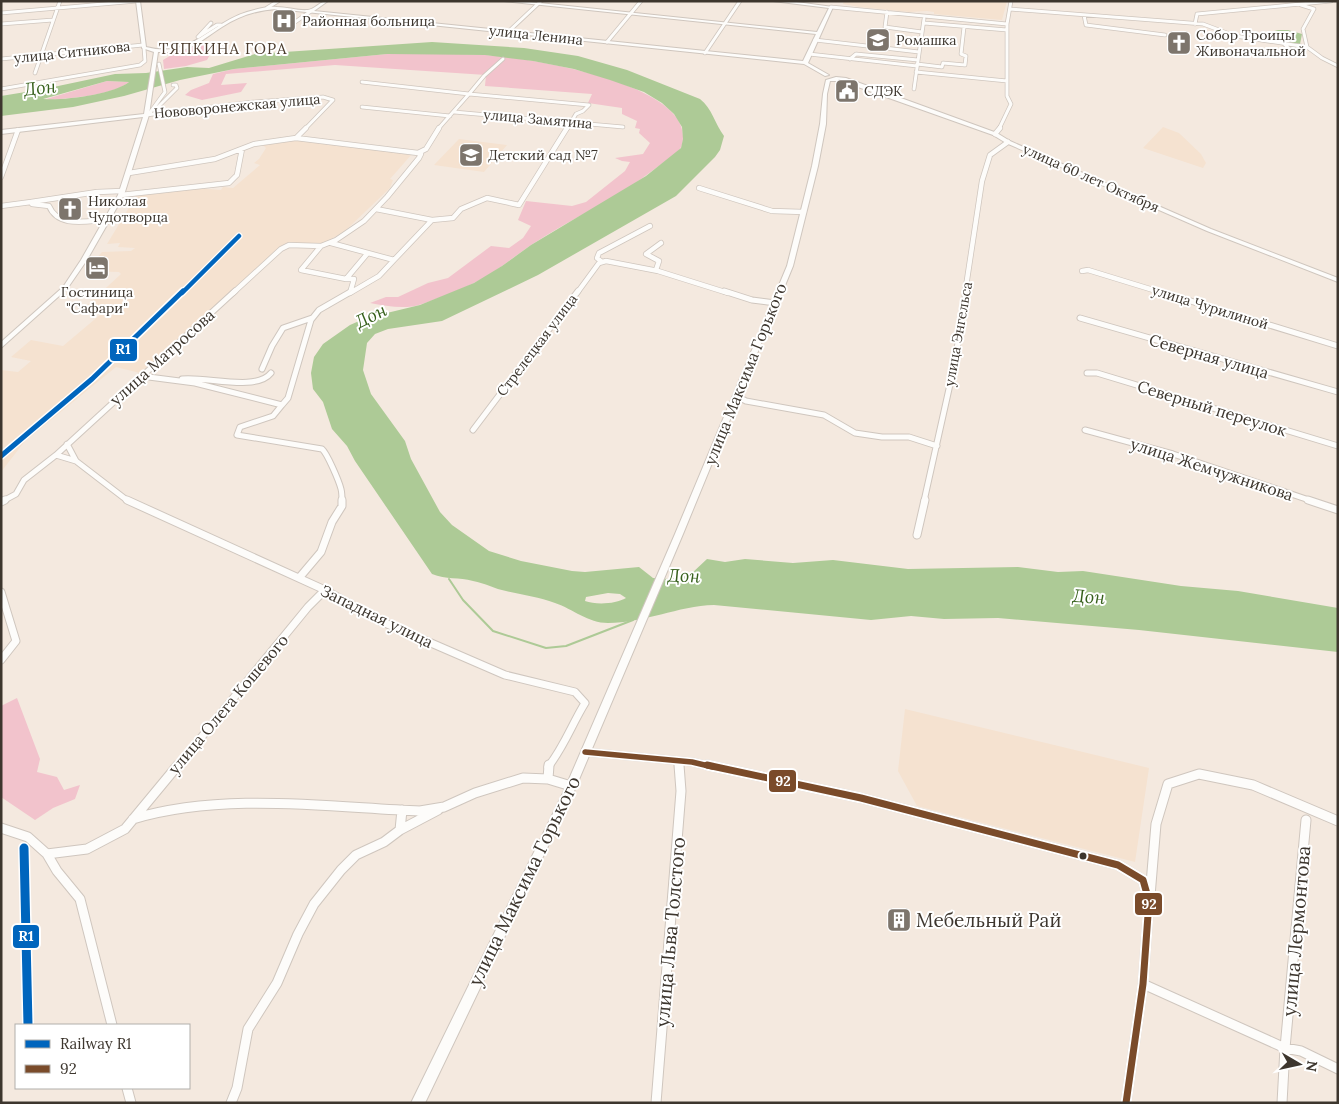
<svg xmlns="http://www.w3.org/2000/svg" width="1339" height="1104" viewBox="0 0 1339 1104" font-family="Lora,serif">
	<style>
		.built { fill: #f5e2d0 }
		.green { fill: #f2c3cc }
		.water { fill: #adca96; fill-rule: evenodd }
		.lines { fill: none; stroke-linecap: round; stroke-linejoin: round }
		.stream { stroke: #adca96; stroke-width: 2 }
		.street-far4-casing { stroke: #cfc6be; stroke-width: 4.5 }
		.street-far3-casing { stroke: #cfc6be; stroke-width: 6 }
		.street-far2-casing { stroke: #cfc6be; stroke-width: 7 }
		.street-far1-casing { stroke: #cfc6be; stroke-width: 9 }
		.street-casing { stroke: #cfc6be; stroke-width: 11 }
		.secondary-casing { stroke: #cfc6be; stroke-width: 2 }
		.street-far4 { stroke: #fdfcfa; stroke-width: 3 }
		.street-far3 { stroke: #fdfcfa; stroke-width: 4.5 }
		.street-far2 { stroke: #fdfcfa; stroke-width: 5 }
		.street-far1 { stroke: #fdfcfa; stroke-width: 7 }
		.street { stroke: #fdfcfa; stroke-width: 9 }
		.secondary { fill: #fdfcfa; fill-rule: evenodd }
		.bus-1-far1-casing { stroke: #fff; stroke-width: 9 }
		.bus-1-casing { stroke: #fff; stroke-width: 11 }
		.bus-1-far1 { stroke: #7a4b2a; stroke-width: 5.5 }
		.bus-1 { stroke: #7a4b2a; stroke-width: 7 }
		.rail-1-far2-casing { stroke: #fff; stroke-width: 7 }
		.rail-1-far1-casing { stroke: #fff; stroke-width: 8 }
		.rail-1-casing { stroke: #fff; stroke-width: 12 }
		.rail-1-far2 { stroke: #0065bd; stroke-width: 4.5 }
		.rail-1-far1 { stroke: #0065bd; stroke-width: 5 }
		.rail-1 { stroke: #0065bd; stroke-width: 9 }
		.bus-dot { fill: #3d362e; stroke: #fff; stroke-width: 2 }
		.labels { text-anchor: middle; stroke-width: 4; stroke-linejoin: round; paint-order: stroke }
		.far-poi-label { font-size: 14px; fill: #3d362e; stroke: #fff; text-anchor: start }
		.far-street-label { font-size: 14px; fill: #3d362e; stroke: #fff }
		.far-neighbourhood-label { font-size: 15px; letter-spacing: 1px; fill: #4c3c2d; stroke: #fff }
		.street-label { font-size: 16px; fill: #3d362e; stroke: #fff }
		.water-label { font-size: 18px; font-style: italic; fill: #355f1a; stroke: #fff }
		.near-street-label { font-size: 19px; fill: #3d362e; stroke: #fff }
		.near-poi-label { font-size: 19px; fill: #3d362e; stroke: #fff; text-anchor: start }
		.line-badge { stroke: #fff; stroke-width: 2 }
		.badge-label { font-size: 14px; text-anchor: middle; font-weight: bold; fill: #fff }
	</style>
	<rect width="100%" height="100%" fill="#f4e9df"/>
	<path class="built" d="M844,1h163l-5,19 -68,-6v-2l-7,-1 -18,1 -50,-5 -16,-3z
		M1163,127l16,6 22,21 5,9 -3,5 -60,-20z
		M459,139l48,6 -23,27 -50,-7z
		M302,140l110,14 -22,25 3,1 -3,8 -46,44 -20,11 -17,3 -21,-3 -146,130 -24,-6 -91,74 -24,31v-102l17,2 13,-11 -20,-4 20,-17 32,6 38,-32 -19,-4 39,-36 -2,-2 -33,-1 16,-19 29,-1 4,-3 -17,-1 2,-4 -13,1 29,-48 59,-8 26,2 2,-3 10,1 27,-23 -6,-2 5,-4 7,-11 -4,-4z
		M905,709l244,59 -14,94 -218,-56 -19,-35z"/>
	<path class="green" d="M200,44l13,5 -6,11 -21,6 -22,3 -1,-9 15,-9z
		M387,54c33,0 66,-1 99,1 41,3 200,27 197,83 0,3 -1,8 -3,11 -6,7 -16,13 -24,19 -38,30 -84,50 -125,77 -19,13 -36,28 -57,38 -16,8 -35,15 -52,21 -17,6 -35,2 -52,-1l16,-6h12l30,-14 20,-5 43,-32 18,2 14,-10 8,-12 -13,-6 8,-19 46,5 14,-4 39,-31 5,-9 -8,-1 -7,-3 28,-4 7,-11 -11,-10 1,-4 -5,-1 2,-7 -15,-7v-6l-34,-5 4,-9 -107,-8 1,-11 -151,-10 -109,9 -5,11 26,-2 -6,9 -39,8 -17,-5 6,-5 18,-7 4,-9 21,-5z
		M107,81l22,1c-17,14 -64,17 -86,18z
		M17,698l23,61 -3,13 20,5 7,13 16,-5 -5,14 -22,9 -18,12 -34,-23v-91z"/>
	<path class="water" d="M1278,30h10l14,4 -2,10 -33,-6 4,-6z
		M432,42l92,6 54,8 49,14 73,29c12,9 15,25 24,37l-4,14 -5,7 -39,39 -138,79 -96,46 -54,8 -13,5 -8,9 -4,27 8,24 34,47 6,18 29,53 12,13 37,26 32,10 51,10 13,1 54,-5 14,11 16,1 22,-5 16,-15 18,3 20,-3 48,4 40,-3 75,9 110,-2 40,5 25,-1 98,15 57,5 100,17v44l-199,-22 -141,-12 -54,1 -33,-3 -40,4 -157,-15c-36,1 -70,18 -106,18 -20,0 -35,-14 -53,-20 -16,-6 -32,-8 -49,-12 -11,-2 -21,-8 -33,-10 -14,-4 -27,-1 -41,-7l-77,-113 -8,-15 -15,-17 -9,-27 -10,-13 -2,-16 3,-16 9,-13 27,-19 16,-7 54,-13 54,-22 28,-17 29,-21 115,-69 35,-28 2,-9 -1,-12 -8,-13 -12,-11 -18,-11 -34,-12 -36,-11 -41,-8 -48,-6 -98,-1 -153,15 -54,11 -56,16 -51,11 -72,9v-20l43,-7 71,-15 31,-1 41,-6 22,1 46,-14zM107,81l22,1c-15,12 -66,19 -86,17zM608,593l12,1 6,4c-10,6 -30,7 -41,3l1,-4z"/>
	<g class="lines">
		<path class="stream" d="M449,579l14,21 30,31 53,17 20,-2 67,-26"/>
		<defs>
			<path id="street-far4" d="M1301,5l13,4 -11,20 4,18
				M831,7l176,17
				M267,8l11,-7
				M1010,9l193,15 32,12 72,11 15,11 16,8
				M887,12l-2,15 37,5
				M1,13l136,-12
				M1084,15l2,10 79,10
				M211,23l-13,14 19,-12h4
				M924,23l83,7
				M1,24l52,-4
				M1195,24l2,-10 134,-13
				M288,27l23,-16
				M508,32l33,-31
				M815,40l104,12
				M607,42l34,-41
				M1283,43l11,10
				M705,53l35,-52
				M809,54l108,12
				M1,59l142,-14
				M850,59l6,-5 62,6
				M917,64l25,3 1,-4 22,2 1,-9 -5,-2 3,-27
				M916,72l91,9
				M35,73l25,-72
				M362,82l107,12 -31,35
				M1,89l139,-24 5,-4 -1,-13
				M914,89l10,-70
				M469,94l120,11
				M469,94l15,-18 19,-17
				M362,107l88,9
				M157,108l20,-20 -1,-3h-3
				M454,112l169,15
				M149,114l16,-22 -6,-28
				M146,115l107,-13 70,-5 10,3 -28,29
				M567,129l9,-15 7,-3 6,-6
				M999,129l12,-25 -4,-8v-72l4,-23"/>
			<path id="street-far3" d="M995,134l5,-6
				M296,138l10,-10
				M418,153l8,-4 13,-21
				M129,173l86,-14 39,-15 42,-6 122,15
				M1,177l17,-47
				M699,188l73,23 32,1
				M121,195l108,-12 8,-8 5,-26
				M31,202l66,-10 25,-1
				M1,206l30,-4 1,2 17,2c9,22 37,15 57,14
				M376,209l56,11 -38,40
				M432,220l21,-2 8,-9 26,-11 32,7 48,-77
				M331,243l63,17 -15,16 -29,17
				M367,254l-21,25 -45,-9 20,-24 15,-6 28,-19 23,-24 32,-39 2,-4 -3,-1
				M602,262l-5,-4 2,-5 51,-27
				M656,270l3,-9 -13,-7 15,-11
				M1082,271l6,-1 75,23
				M346,279h8l-4,14
				M233,293l48,-44 8,-4 32,1
				M577,293l22,-30 7,-2 52,10 70,22
				M965,293l17,-112 8,-26 18,-13"/>
			<path id="street-far2" d="M724,291l28,9 23,3
				M1158,291l180,55
				M1080,318l258,74
				M262,369l10,-23 11,-18 29,-10
				M1087,373h10l241,73
				M141,376l54,7 87,22 -9,11 -33,11 -3,8 85,14c5,4 17,32 19,40 1,4 1,8 1,12
				M182,379c24,-3 74,13 89,-6
				M736,396l10,5 78,14 31,18 27,4h27l28,9
				M282,405l6,-7 23,-78 8,-10 33,-19
				M473,430l105,-139
				M1085,430l88,24 139,47
				M56,455l20,6 -9,-17
				M76,461l52,40
				M3,501l13,-7 8,-14 32,-25 179,-164
				M924,501l31,-139 11,-71"/>
			<path id="street-far1" d="M127,500l198,90 53,30 127,55 70,17 10,11c-13,21 -21,44 -37,64
				M1308,500l30,10
				M1,502l4,-2
				M917,535l8,-35
				M299,578l22,-26 11,-30 10,-16v-6
				M1,592l15,49 -15,19
				M585,752l107,10 21,5
				M679,761v6
				M177,767l131,-160 17,-17"/>
			<path id="street" d="M549,765l-1,14 23,7
				M707,765l154,33 257,67 25,15 6,21 -6,83 -17,119
				M133,819c90,-27 194,-12 287,-8l24,-4 31,-14 48,-15 25,1
				M1,828l27,9 19,17 10,17 23,28 32,126
				M400,830l38,-20
				M47,854l40,-5 38,-20 53,-64
				M1150,896l6,-72 12,-40 31,-10 54,11 85,36
				M1143,984l142,64 16,3 37,18
				M127,1088l4,15
				M231,1103l6,-15 11,-59 29,-46 21,-49 16,-30 27,-34 15,-15 28,-13 16,-12 2,-20
				M656,1103l25,-312 -2,-26
				M1282,1103l3,-55 21,-228"/>
			<path id="secondary" d="M136,1h4l6,46c46,12 62,-23 101,-35 10,-3 20,-6 30,-5 10,0 21,4 31,3 7,-1 12,-9 20,-9l-14,10 489,50 13,-27 -312,-33h16l297,31 12,-24 -56,-7h16l44,6 -25,56 21,12 -4,1 -21,-12 -527,-55c-20,1 -38,7 -55,18 -25,16 -31,26 -64,25l-9,63 -25,80 -37,65 -20,29 -66,59v-6l62,-55 18,-27 37,-65 25,-78 -142,17v-4l143,-16 10,-62 -12,-4z
				M836,77l10,1 151,55 13,8 201,88 127,49v4l-131,-51 -201,-88 -13,-8 -152,-54h-11l-3,13 -1,30 -8,42 -25,100 -110,268 -111,262 -147,307h-14l152,-310 112,-259 112,-268 25,-100 8,-42 3,-30 3,-14z"/>
		</defs>
		<use href="#street-far4" class="street-far4-casing"/>
		<use href="#street-far3" class="street-far3-casing"/>
		<use href="#street-far2" class="street-far2-casing"/>
		<use href="#street-far1" class="street-far1-casing"/>
		<use href="#street" class="street-casing"/>
		<use href="#secondary" class="secondary-casing"/>
		<use href="#street-far4" class="street-far4"/>
		<use href="#street-far3" class="street-far3"/>
		<use href="#street-far2" class="street-far2"/>
		<use href="#street-far1" class="street-far1"/>
		<use href="#street" class="street"/>
		<use href="#secondary" class="secondary"/>
		<defs>
			<path id="bus-1-far1" d="M585,752l107,10 21,5"/>
			<path id="bus-1" d="M707,765l154,33 257,67 25,15 6,21 -6,83 -17,119"/>
		</defs>
		<use href="#bus-1-far1" class="bus-1-far1-casing"/>
		<use href="#bus-1" class="bus-1-casing"/>
		<use href="#bus-1-far1" class="bus-1-far1"/>
		<use href="#bus-1" class="bus-1"/>
		<defs>
			<path id="rail-1-far2" d="M182,293l57,-57"/>
			<path id="rail-1-far1" d="M1,456l91,-77 91,-88"/>
			<path id="rail-1" d="M24,848l4,177"/>
		</defs>
		<use href="#rail-1-far2" class="rail-1-far2-casing"/>
		<use href="#rail-1-far1" class="rail-1-far1-casing"/>
		<use href="#rail-1" class="rail-1-casing"/>
		<use href="#rail-1-far2" class="rail-1-far2"/>
		<use href="#rail-1-far1" class="rail-1-far1"/>
		<use href="#rail-1" class="rail-1"/>
	</g>
	<defs>
		<symbol id="hospital-square" viewBox="-11 -11 22 22"><rect x="-9" y="-9" width="18" height="18" rx="4" fill="#7d756c" stroke="#fff"/><path d="M-5-5h3v3.5h4V-5h3V5h-3V1.5h-4V5h-3Z" fill="#fff"/></symbol>
		<symbol id="school-square" viewBox="-11 -11 22 22"><rect x="-9" y="-9" width="18" height="18" rx="4" fill="#7d756c" stroke="#fff"/><path d="M0-5L7-2L0 1L-7-2ZM-4 1L0 2.5L4 1V4Q0 6-4 4Z" fill="#fff"/></symbol>
		<symbol id="church-square" viewBox="-11 -11 22 22"><rect x="-9" y="-9" width="18" height="18" rx="4" fill="#7d756c" stroke="#fff"/><path d="M-1.2-6h2.4v3.5h3.3v2.4h-3.3V6h-2.4V-.1h-3.3v-2.4h3.3Z" fill="#fff"/></symbol>
		<symbol id="civic-square" viewBox="-11 -11 22 22"><rect x="-9" y="-9" width="18" height="18" rx="4" fill="#7d756c" stroke="#fff"/><path d="M-.6-6.5H3V-4.5H.6V-3L4-1V1h2V6H-6V1h2V-1L-.6-3ZM-1.2 2.5V6h2.4V2.5Z" fill="#fff"/></symbol>
		<symbol id="hotel-square" viewBox="-11 -11 22 22"><rect x="-9" y="-9" width="18" height="18" rx="4" fill="#7d756c" stroke="#fff"/><path d="M-6-4.5h1.5V1H6V5H4.5V3h-9V5H-6ZM-4 0a1.8 1.8 0 1 1 3.6 0ZM.5 0V-2.5h3Q6-2.5 6 0Z" fill="#fff"/></symbol>
		<symbol id="building-square" viewBox="-11 -11 22 22"><rect x="-9" y="-9" width="18" height="18" rx="4" fill="#7d756c" stroke="#fff"/><path d="M-4-6H4V6H1V3H-1V6H-4ZM-2.5-4.3h1.7v1.8h-1.7ZM.8-4.3h1.7v1.8H.8ZM-2.5-1h1.7V.8h-1.7ZM.8-1h1.7V.8H.8Z" fill="#fff"/></symbol>
	</defs>
	<g fill-rule="evenodd">
		<use href="#hospital-square" x="270" y="7" width="28" height="28"/>
		<use href="#school-square" x="864" y="26" width="28" height="28"/>
		<use href="#church-square" x="1165" y="29" width="28" height="28"/>
		<use href="#civic-square" x="833" y="77" width="28" height="28"/>
		<use href="#school-square" x="457" y="141" width="28" height="28"/>
		<use href="#church-square" x="56" y="195" width="28" height="28"/>
		<use href="#hotel-square" x="83" y="254" width="28" height="28"/>
		<use href="#building-square" x="885" y="906" width="28" height="28"/>
	</g>
	<circle class="bus-dot" cx="1083" cy="856" r="4.5"/>
	<g class="labels">
		<g class="far-poi-label">
			<text x="302" y="26">Районная больница</text>
			<text x="1196" y="40">Собор Троицы<tspan x="1196" dy="16">Живоначальной</tspan></text>
			<text x="896" y="45">Ромашка</text>
			<text x="864" y="96">СДЭК</text>
			<text x="488" y="160">Детский сад №7</text>
			<text x="88" y="206">Николая<tspan x="88" dy="16">Чудотворца</tspan></text>
			<text x="97" y="297" text-anchor="middle">Гостиница<tspan x="97" dy="16">"Сафари"</tspan></text>
		</g>
		<g class="far-street-label">
			<text transform="translate(536 35) rotate(6)" y="5">улица Ленина</text>
			<text transform="translate(72 52) rotate(-6)" y="5">улица Ситникова</text>
			<text transform="translate(237 106) rotate(-5)" y="5">Нововоронежская улица</text>
			<text transform="translate(538 119) rotate(5)" y="5">улица Замятина</text>
			<text transform="translate(1091 178) rotate(24)" y="5">улица 60 лет Октября</text>
			<text transform="translate(1210 307) rotate(17)" y="5">улица Чурилиной</text>
			<text transform="translate(958 334) rotate(-80)" y="5">улица Энгельса</text>
			<text transform="translate(537 345) rotate(-53)" y="5">Стрелецкая улица</text>
		</g>
		<g class="far-neighbourhood-label">
			<text x="223" y="54">ТЯПКИНА ГОРА</text>
		</g>
		<g class="street-label">
			<text transform="translate(1209 356) rotate(16)" y="6">Северная улица</text>
			<text transform="translate(162 357) rotate(-42)" y="6">улица Матросова</text>
			<text transform="translate(745 374) rotate(-68)" y="6">улица Максима Горького</text>
			<text transform="translate(1212 408) rotate(17)" y="6">Северный переулок</text>
			<text transform="translate(1212 469) rotate(18)" y="6">улица Жемчужникова</text>
			<text transform="translate(377 616) rotate(26)" y="6">Западная улица</text>
			<text transform="translate(228 704) rotate(-50)" y="6">улица Олега Кошевого</text>
		</g>
		<g class="water-label">
			<text transform="translate(40 88) rotate(-6)" y="6">Дон</text>
			<text transform="translate(371 316) rotate(-26)" y="6">Дон</text>
			<text transform="translate(684 576) rotate(2)" y="6">Дон</text>
			<text transform="translate(1089 597) rotate(4)" y="6">Дон</text>
		</g>
		<g class="near-street-label">
			<text transform="translate(524 881) rotate(-64)" y="7">улица Максима Горького</text>
			<text transform="translate(1296 931) rotate(-85)" y="7">улица Лермонтова</text>
			<text transform="translate(670 932) rotate(-85)" y="7">улица Льва Толстого</text>
		</g>
		<g class="near-poi-label">
			<text x="916" y="927">Мебельный Рай</text>
		</g>
	</g>
	<g class="line-badge">
		<rect x="109" y="338" width="29" height="24" rx="5" fill="#0065bd"/>
		<rect x="768" y="769" width="29" height="24" rx="5" fill="#7a4b2a"/>
		<rect x="1134" y="892" width="29" height="24" rx="5" fill="#7a4b2a"/>
		<rect x="12" y="924" width="28" height="25" rx="5" fill="#0065bd"/>
	</g>
	<g class="badge-label">
		<text x="123" y="354">R1</text>
		<text x="783" y="786">92</text>
		<text x="1149" y="909">92</text>
		<text x="26" y="941">R1</text>
	</g>
	<rect width="1339" height="1104" fill="none" stroke="#3d362e" stroke-width="5"/>
	<rect x="15" y="1024" width="175" height="65" fill="#ffffff" stroke="#b1afab"/>
	<rect x="25" y="1040" width="25" height="8" fill="#0065bd" stroke="#b1afab"/>
	<text x="60" y="1049" font-size="15" fill="#3d362e">Railway R1</text>
	<rect x="25" y="1065" width="25" height="8" fill="#7a4b2a" stroke="#b1afab"/>
	<text x="60" y="1074" font-size="15" fill="#3d362e">92</text>
	<g transform="translate(1299 1064) rotate(99)" stroke="#ffffff" stroke-width="4" paint-order="stroke">
	<path d="M0-4L9 19L0 12L-9 19Z" fill="#3d362e"/>
	<text y="-8" font-size="14" font-weight="bold" text-anchor="middle" fill="#3d362e">N</text>
	</g>
</svg>
